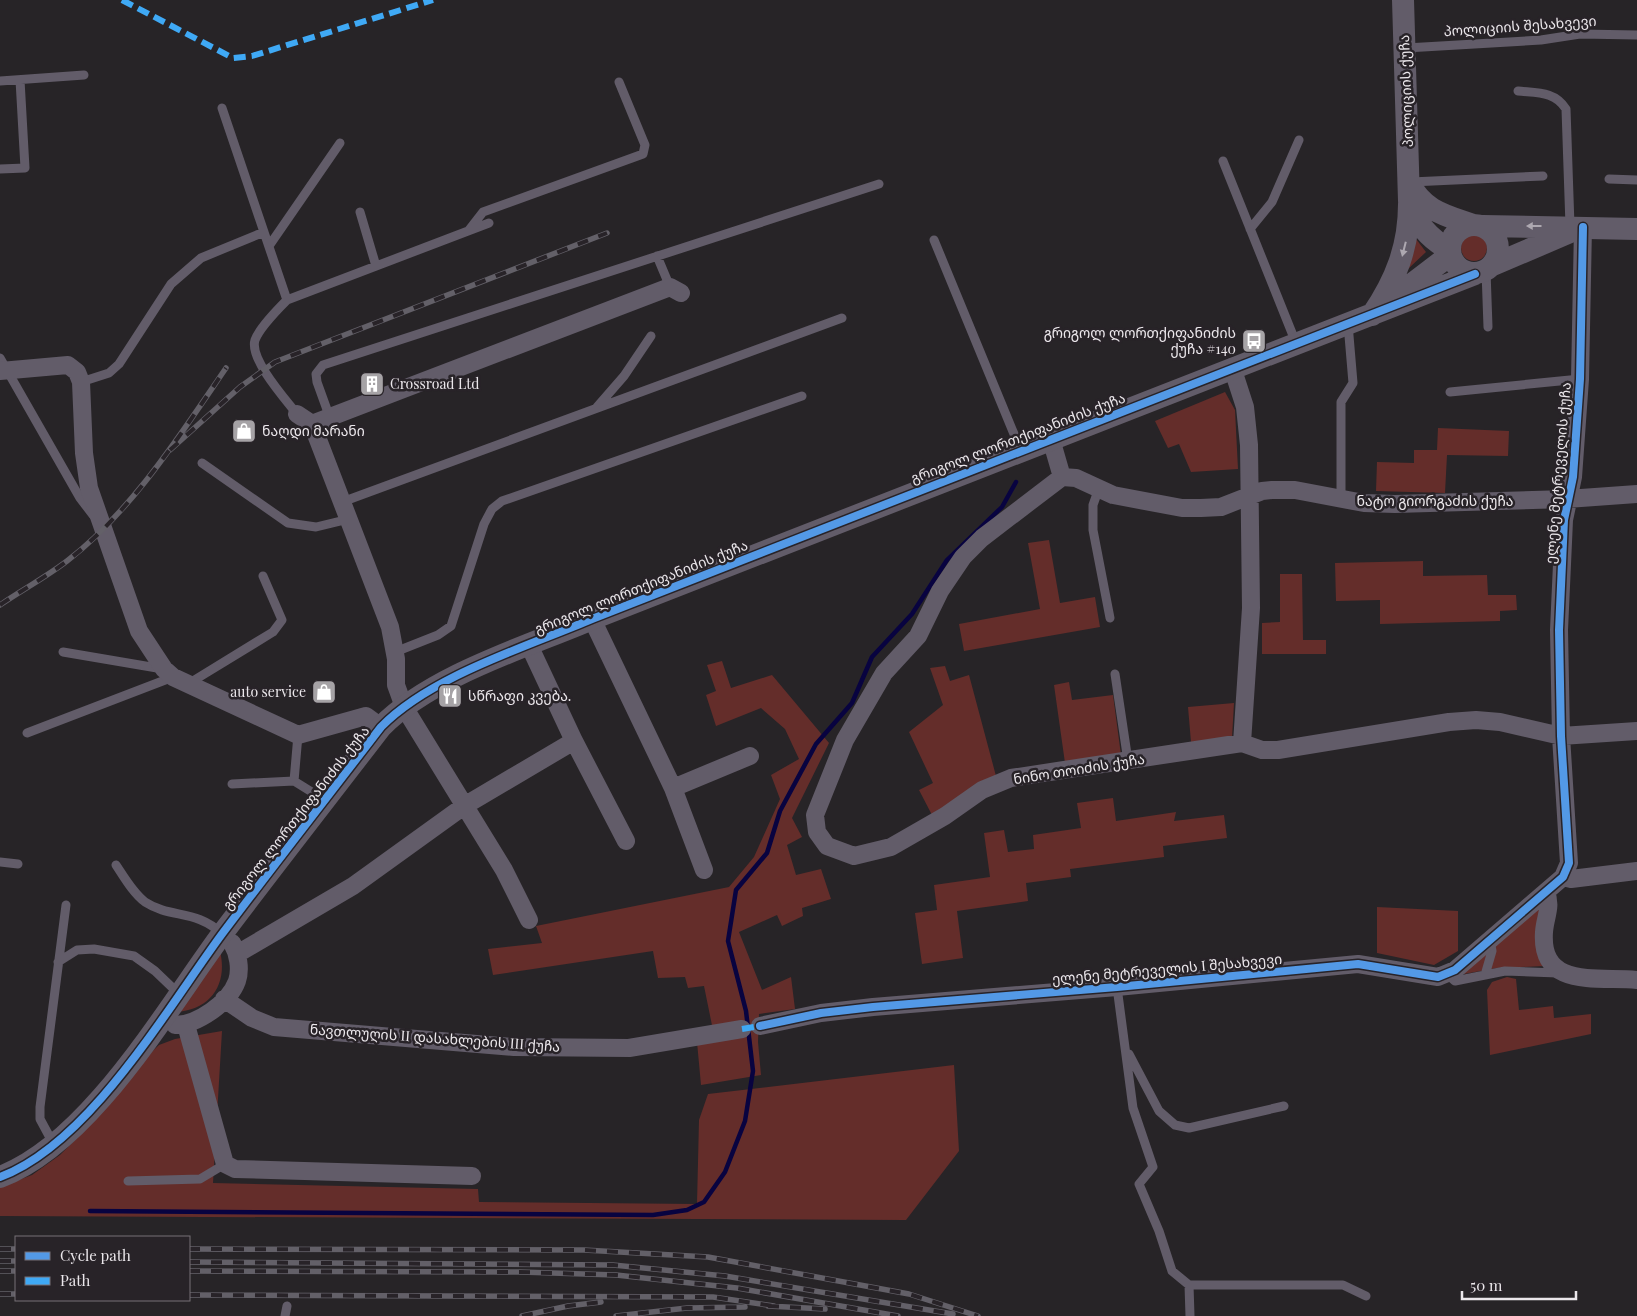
<svg xmlns="http://www.w3.org/2000/svg" width="1637" height="1316" viewBox="0 0 1637 1316" font-family="'Playfair Display','Noto Sans Georgian',serif">
	<style>
		.green { fill: #642d2a }
		.lines { fill: none; stroke-linecap: round; stroke-linejoin: round }
		.stream { stroke: #080340; stroke-width: 4.5 }
		.service { stroke: #625c69; stroke-width: 9 }
		.minor { stroke: #625c69; stroke-width: 18 }
		.tertiary { stroke: #625c69; stroke-width: 22 }
		.rail-casing { stroke: #636068; stroke-width: 5.5 }
		.rail { stroke: #282328; stroke-width: 4; stroke-dasharray: 11; stroke-linecap: butt }
		.quiet { stroke: #3fa9f5; stroke-width: 6; stroke-dasharray: 12 6; stroke-linecap: butt }
		.cycleway-casing { stroke: #282328; stroke-width: 11 }
		.cycleway { stroke: #5399e6; stroke-width: 8 }
		.oneway { fill: #ada8b0 }
		.labels { text-anchor: middle; stroke-width: 5; stroke-linejoin: round; paint-order: stroke }
		.street-label { font-size: 14px; fill: #ebe7eb; stroke: #282328 }
		.poi-label { font-size: 14px; fill: #ebe7eb; stroke: #282328; text-anchor: start }
	</style>
	<rect width="100%" height="100%" fill="#272427"/>
	<path class="green" d="M1413,235l13,17 -18,17z
		M1461 248a13 13 0 1 1 26 0a13 13 0 1 1-26 0Z
		M1225,392l10,18 3,59 -47,3 -12,-28 -11,4 -13,-27z
		M1438,428l71,3 -1,25 -61,-1 -2,38 -69,-2 1,-29 37,1v-13h23z
		M1049,540l11,63 35,-6 5,30 -136,24 -5,-27 81,-15 -12,-66z
		M1423,561v15l64,-1 1,20h28l1,15 -17,1v10l-120,3v-24l-44,1 -1,-38z
		M1280,574h22l1,66h23v14h-64v-31l18,-1z
		M722,661l9,27 41,-13 57,68 -37,75 10,19 -15,8 9,30 25,-6 10,30 -29,9 1,8 -21,10 -5,-11 -38,17 23,58 29,-13 4,32 -36,5 -1,28 3,33 -60,10 -4,-43 18,-2 -11,-54 -16,2 -3,-11 -27,1 -5,-27 -160,24 -5,-26 54,-6 -6,-17 193,-39 25,-30 26,-58 -9,-24 28,-16 -14,-30 -24,-21 -45,18 -10,-31 10,-4 -9,-26z
		M945,666l5,15 19,-6 27,101 -64,39 -13,-25 14,-7 -24,-51 34,-27 -13,-37z
		M1069,682l3,18 41,-5 8,60 -56,8 -11,-78z
		M1234,703l-2,35 -41,4 -3,-35z
		M1113,798l3,23 60,-9 -2,9 50,-6 3,23 -64,8 1,11 -94,12 1,8 -45,6 2,18 -71,10 6,47 -41,6 -7,-51 22,-3 -3,-25 56,-8 -6,-44 20,-3 4,22 26,-3 -1,-14 48,-7 -4,-25z
		M1539,904l6,62 -48,2 -33,6 -3,-1z
		M1377,907l81,4v40l-24,14 -57,-12z
		M220,951c8,33 -9,59 -44,61z
		M1507,977l9,2 3,31 34,-4 1,12 37,-4v20l-101,21 -3,-65 5,-8z
		M222,1031l-9,152 265,6 1,13 218,2 2,-84 9,-26 246,-29 5,86 -53,69 -906,-4v-29l32,-12 28,-20 22,-22 55,-67 22,-21 16,-6z"/>
	<g class="lines">
		<path class="stream" d="M90,1211l563,4 34,-5 17,-8 21,-30 20,-51 8,-50 -7,-60 -18,-70 8,-51 31,-37 13,-42 36,-67 36,-41 20,-46 40,-43 35,-54 55,-53 14,-25"/>
		<path class="service" d="M1406,48l135,-8 39,-6 57,1
			M0,81l84,-6
			M1518,91c19,2 37,0 48,18l4,117
			M222,108l65,192
			M1223,161l73,182
			M0,169l25,-1 -5,-88
			M1609,179l28,1
			M1411,182l132,-6
			M360,212l16,54
			M1250,229l22,-27 27,-62
			M469,230l14,-18 160,-58 2,-9 -26,-63
			M934,240l87,211
			M269,246l71,-103
			M657,256l13,31
			M1486,271l2,56
			M0,358l80,140 13,17
			M81,382l28,-9 10,-9 52,-80 30,-26 63,-26
			M1450,392l130,-13
			M597,407l27,-31 27,-40
			M297,414c-11,-14 -48,-55 -42,-74 4,-11 24,-32 32,-40l202,-77
			M330,418l-13,-36 -1,-8 7,-9 556,-181
			M202,463l86,60 28,4 33,-8
			M1099,488l-6,17v25l17,88
			M1341,500v-98l12,-19 -5,-59
			M342,502l500,-184
			M63,652l100,17
			M395,652l43,-17 13,-9 33,-102 8,-15 10,-8 300,-105
			M1115,674l13,87
			M188,684l85,-52 9,-12 -19,-44
			M27,733l146,-56
			M294,781l4,-46
			M232,784l62,-3 29,18
			M0,862l18,2
			M116,865c8,12 17,28 29,37 26,17 51,7 77,32
			M58,962l19,-12 17,-1 40,7 21,15 24,23
			M1447,974l8,7 50,-10 53,2
			M1485,975l7,-24 -2,-10
			M1117,987l16,121 20,59 -14,17 20,47 13,40 17,14 1,31
			M1129,1054l30,57 16,14 14,3 95,-22
			M54,1145l-14,-26v-12l26,-202
			M128,1181l72,-2 25,-15
			M1189,1285h154l23,11
			M285,1316l2,-10"/>
		<path class="minor" d="M1232,367l13,40 4,38 2,163 -9,135
			M0,371l68,-6 9,7 4,10 3,71 5,35 50,143 25,38 9,8 125,58 68,-19 15,11
			M297,414l15,10 78,203 6,32v26l8,22 100,163 25,50
			M312,424l358,-137 11,6
			M1051,439l11,38 -80,61 -19,19 -23,34 -22,45 -34,37 -39,67 -30,75 2,17 10,14 27,10 37,-9 54,-31 37,-26 29,-12 231,-35 20,7h16l171,-28 27,-2 24,2 61,14 76,-5
			M1062,477l14,1 37,17 69,13h19l20,-1 41,-16 10,-1h23l69,13 31,1 172,-5 70,-5
			M592,619l81,169 31,82
			M529,645l45,96 52,100
			M673,788l77,-32
			M1563,877l8,2 66,-8
			M1546,892c6,15 -1,25 -2,40 -4,58 55,44 93,48
			M237,954l116,-68 111,-80 110,-65
			M224,999l28,19 22,9 240,20 115,1 113,-19
			M175,1025c22,0 54,-22 62,-44 4,-12 1,-28 -5,-38
			M186,1025l39,139 10,5 237,7
			M760,1026l61,-13 52,-6 244,-20 241,-23 80,13 17,-7 108,-93 6,-14 -8,-127 -2,-106 5,-110 9,-43 7,-98 3,-152"/>
		<path class="tertiary" d="M1403,0l6,201c8,23 19,37 41,49
			M1409,183c15,28 35,32 64,42
			M1450 249a24 24 0 1 1 48 0a24 24 0 1 1-48 0Z
			M1483,226l154,3
			M1493,265l82,-35
			M1391,300l59,-45
			M1372,315c24,-35 37,-69 37,-111
			M0,1177c89,-33 166,-167 222,-243 52,-69 106,-138 159,-207 50,-51 145,-80 211,-108l883,-345"/>
		<defs>
			<path id="rail" d="M170,450l70,-63 35,-25 332,-129
				M0,605c22,-15 46,-28 67,-44 65,-50 113,-126 159,-193
				M0,1249h16
				M189,1249l395,1 124,7 201,37 69,22
				M0,1261h16
				M189,1262l424,3 112,11 228,38
				M0,1271h16
				M189,1271l331,1 96,3 121,13 161,28
				M0,1294h16
				M189,1295l524,2 61,9
				M768,1306l57,3
				M522,1316l46,-10 33,-4
				M616,1316l71,-8 58,-1"/>
		</defs>
		<use href="#rail" class="rail-casing"/>
		<use href="#rail" class="rail"/>
		<path class="quiet" d="M122,0l111,58 19,-2 181,-56
			M742,1029l18,-3"/>
		<defs>
			<path id="cycleway" d="M760,1026l61,-13 52,-6 244,-20 241,-23 80,13 17,-7 108,-93 6,-14 -8,-127 -2,-106 5,-110 9,-43 7,-98 3,-152
				M0,1177c89,-33 166,-167 222,-243 52,-69 106,-138 159,-207 50,-51 145,-80 211,-108l883,-345"/>
		</defs>
		<use href="#cycleway" class="cycleway-casing"/>
		<use href="#cycleway" class="cycleway"/>
	</g>
	<defs><path id="oneway-solid" d="M-6-.8H1V-3.2L6.5 0L1 3.2V.8H-6Z" transform="scale(1.25)"/></defs>
	<g class="oneway">
		<use href="#oneway-solid" transform="translate(1534 226) rotate(-180)"/>
		<use href="#oneway-solid" transform="translate(1404 249) rotate(104)"/>
	</g>
	<defs>
		<symbol id="bus-square" viewBox="-11 -11 22 22"><rect x="-9" y="-9" width="18" height="18" rx="4" fill="#a6a3a6" stroke="#282328"/><path d="M-5-6H5V4H4V6H2V4H-2V6H-4V4H-5ZM-3.5-4V0h7V-4ZM-3.5 1.2v1.5H-2V1.2ZM2 1.2v1.5H3.5V1.2Z" fill="#fff"/></symbol>
		<symbol id="building-square" viewBox="-11 -11 22 22"><rect x="-9" y="-9" width="18" height="18" rx="4" fill="#a6a3a6" stroke="#282328"/><path d="M-4-6H4V6H1V3H-1V6H-4ZM-2.5-4.3h1.7v1.8h-1.7ZM.8-4.3h1.7v1.8H.8ZM-2.5-1h1.7V.8h-1.7ZM.8-1h1.7V.8H.8Z" fill="#fff"/></symbol>
		<symbol id="shop-square" viewBox="-11 -11 22 22"><rect x="-9" y="-9" width="18" height="18" rx="4" fill="#a6a3a6" stroke="#282328"/><path d="M-5-2.5h2.3a2.7 3.5 0 0 1 5.4 0H5L5.5 6h-11ZM-1.5-2.5h3a1.5 2.3 0 0 0-3 0Z" fill="#fff"/></symbol>
		<symbol id="restaurant-square" viewBox="-11 -11 22 22"><rect x="-9" y="-9" width="18" height="18" rx="4" fill="#a6a3a6" stroke="#282328"/><path d="M-5-6h1v4h1v-4h1v4h1v-4h1v5L-1.5 .5V6h-2V.5L-5-1ZM5-6V6H3V1.5H1.5Q1.5-4 5-6Z" fill="#fff"/></symbol>
	</defs>
	<g fill-rule="evenodd">
		<use href="#bus-square" x="1240" y="327" width="28" height="28"/>
		<use href="#building-square" x="358" y="370" width="28" height="28"/>
		<use href="#shop-square" x="230" y="417" width="28" height="28"/>
		<use href="#shop-square" x="310" y="678" width="28" height="28"/>
		<use href="#restaurant-square" x="436" y="682" width="28" height="28"/>
	</g>
	<g class="labels">
		<g class="street-label">
			<text transform="translate(1520 26) rotate(-4)" y="5">პოლიციის შესახვევი</text>
			<text transform="translate(1406 91) rotate(-92)" y="5">პოლიციის ქუჩა</text>
			<text transform="translate(1018 438) rotate(-21)" y="5">გრიგოლ ლორთქიფანიძის ქუჩა</text>
			<text transform="translate(1558 473) rotate(-85)" y="5">ელენე მეტრეველის ქუჩა</text>
			<text x="1435" y="506">ნატო გიორგაძის ქუჩა</text>
			<text transform="translate(641 587) rotate(-22)" y="5">გრიგოლ ლორთქიფანიძის ქუჩა</text>
			<text transform="translate(1079 769) rotate(-9)" y="5">ნინო თოიძის ქუჩა</text>
			<text transform="translate(296 818) rotate(-52)" y="5">გრიგოლ ლორთქიფანიძის ქუჩა</text>
			<text transform="translate(1167 969) rotate(-5)" y="5">ელენე მეტრეველის I შესახვევი</text>
			<text transform="translate(435 1038) rotate(4)" y="5">ნავთლუღის II დასახლების III ქუჩა</text>
		</g>
		<g class="poi-label">
			<text x="1236" y="338" text-anchor="end">გრიგოლ ლორთქიფანიძის<tspan x="1236" dy="16">ქუჩა #140</tspan></text>
			<text x="390" y="389">Crossroad Ltd</text>
			<text x="262" y="436">ნაღდი მარანი</text>
			<text x="306" y="697" text-anchor="end">auto service</text>
			<text x="468" y="701">სწრაფი კვება.</text>
		</g>
	</g>
	<rect x="15" y="1236" width="175" height="65" fill="#282328" stroke="#767176"/>
	<rect x="25" y="1252" width="25" height="8" fill="#5399e6" stroke="#767176"/>
	<text x="60" y="1261" font-size="15" fill="#ebe7eb">Cycle path</text>
	<rect x="25" y="1277" width="25" height="8" fill="#3fa9f5" stroke="#767176"/>
	<text x="60" y="1286" font-size="15" fill="#ebe7eb">Path</text>
	<path d="M1462 1291v8h114v-8" fill="none" stroke="#ebe7eb" stroke-width="2.5"/>
	<text x="1470" y="1291" font-size="15" fill="#ebe7eb" stroke="#282328" stroke-width="4" paint-order="stroke">50 m</text>
</svg>
